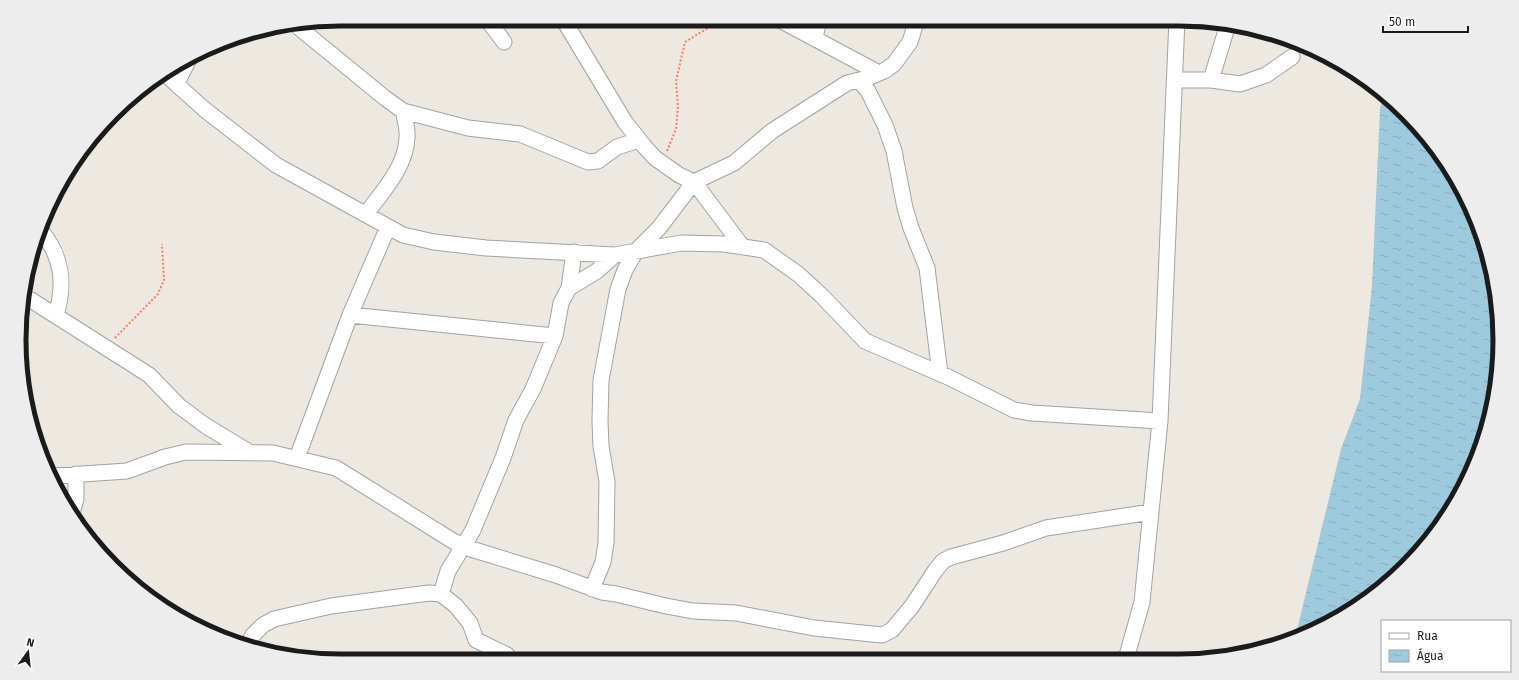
<svg xmlns="http://www.w3.org/2000/svg" width="1519" height="680" viewBox="0 0 1519 680" font-family="'Fira Sans',sans-serif">
	<style>
		.water { fill: url(#water-ripples) }
		.lines { fill: none; stroke-linecap: round; stroke-linejoin: round }
		.minor-casing { stroke: #a2a2a2; stroke-width: 17 }
		.path { stroke: #fd7b61; stroke-width: 2; stroke-dasharray: 2 2; stroke-linecap: butt }
		.minor { stroke: #fff; stroke-width: 15 }
		.rim { fill: none; stroke: #1b1b1b; stroke-width: 5 }
	</style>
	<defs>
		<pattern id="water-ripples" width="26" height="14" patternUnits="userSpaceOnUse"><rect width="26" height="14" fill="#9ecadd"/><path d="M2 4q2-2 4 0t4 0M15 11q2-2 4 0t4 0" fill="none" stroke="#88adbd"/></pattern>
	</defs>
	<rect width="100%" height="100%" fill="#ede9e0"/>
	<path class="water" d="M1383,94l23,19 40,48 29,56 19,60 6,63 -6,62 -18,61 -42,72 -59,60 -73,41 -7,2 46,-189 19,-50 12,-113 8,-177z"/>
	<g class="lines">
		<defs>
			<path id="minor" d="M487,19l17,23
				M563,19l62,103 19,24 11,12 24,17 15,7 48,64
				M778,19l101,54
				M297,26l88,72 18,13c2,8 5,19 4,27 -1,29 -25,54 -41,76
				M815,38l4,-19
				M164,73l40,36 72,56 127,70 31,7 52,6 129,7 66,-12 43,1 40,6 34,24 24,22 43,45 83,36 66,33 18,3 128,8
				M859,80l9,11 17,34 9,26 11,57 6,20 16,40 13,106
				M1175,80h36l29,4 26,-9 26,-18
				M1211,80l17,-56
				M177,83l13,-26
				M403,111l65,17 52,6 68,28 10,-1 19,-14 22,-7
				M42,232c21,26 23,53 14,83
				M569,288l28,-17 18,-16
				M23,299l8,1 118,75 30,31 27,20 43,26
				M350,315l205,21
				M297,458l53,-143 38,-88
				M53,476l74,-5 38,-14 21,-5 87,1 63,15 117,73 18,8 85,26 46,17 14,2 50,12 27,5 43,2 78,15 68,7 10,-5 20,-24 23,-35 8,-10 8,-4 52,-14 43,-15 105,-16
				M72,513l4,-14v-25
				M592,589l11,-27 3,-19 1,-61 -6,-36 -1,-25 1,-41 17,-91 7,-19 11,-19 23,-23 35,-46 40,-19 38,-32 75,-48 21,-5 16,-7 10,-7 16,-22 7,-23
				M441,594l7,-23 25,-41 30,-72 13,-38 17,-31 22,-53 6,-33 8,-15 5,-36
				M247,646l6,-11 10,-10 11,-6 57,-13 98,-13 12,1 15,12 14,17 6,17 31,15 3,5
				M1126,659l16,-57 18,-181 17,-402"/>
		</defs>
		<use href="#minor" class="minor-casing"/>
		<path class="path" d="M667,151l9,-22 2,-22 -2,-26 9,-39 23,-14 3,-9
			M115,338l43,-44 6,-14 -2,-36"/>
		<use href="#minor" class="minor"/>
	</g>
	<path d="M0 0H1519V680H0ZM340 26H1179A314 314 0 0 1 1493 340V340A314 314 0 0 1 1179 654H340A314 314 0 0 1 26 340V340A314 314 0 0 1 340 26Z" fill="#ededed" fill-rule="evenodd"/>
	<path class="rim" d="M340 26H1179A314 314 0 0 1 1493 340V340A314 314 0 0 1 1179 654H340A314 314 0 0 1 26 340V340A314 314 0 0 1 340 26Z"/>
	<rect x="1381" y="620" width="130" height="52" fill="#ffffff" stroke="#a4a4a4"/>
	<rect x="1389" y="633" width="20" height="6" fill="#ffffff" stroke="#a4a4a4"/>
	<text x="1417" y="640" font-size="12" fill="#1b1b1b">Rua</text>
	<rect x="1389" y="650" width="20" height="12" fill="url(#water-ripples)" stroke="#a4a4a4"/>
	<text x="1417" y="660" font-size="12" fill="#1b1b1b">Água</text>
	<g transform="translate(28 652) rotate(15)" stroke="#ffffff" stroke-width="3" paint-order="stroke">
	<path d="M0-3L7 15L0 10L-7 15Z" fill="#1b1b1b"/>
	<text y="-6" font-size="11" font-weight="bold" text-anchor="middle" fill="#1b1b1b">N</text>
	</g>
	<path d="M1383 26v6h85v-6" fill="none" stroke="#1b1b1b" stroke-width="2"/>
	<text x="1389" y="26" font-size="12" fill="#1b1b1b" stroke="#ffffff" stroke-width="3" paint-order="stroke">50 m</text>
</svg>
